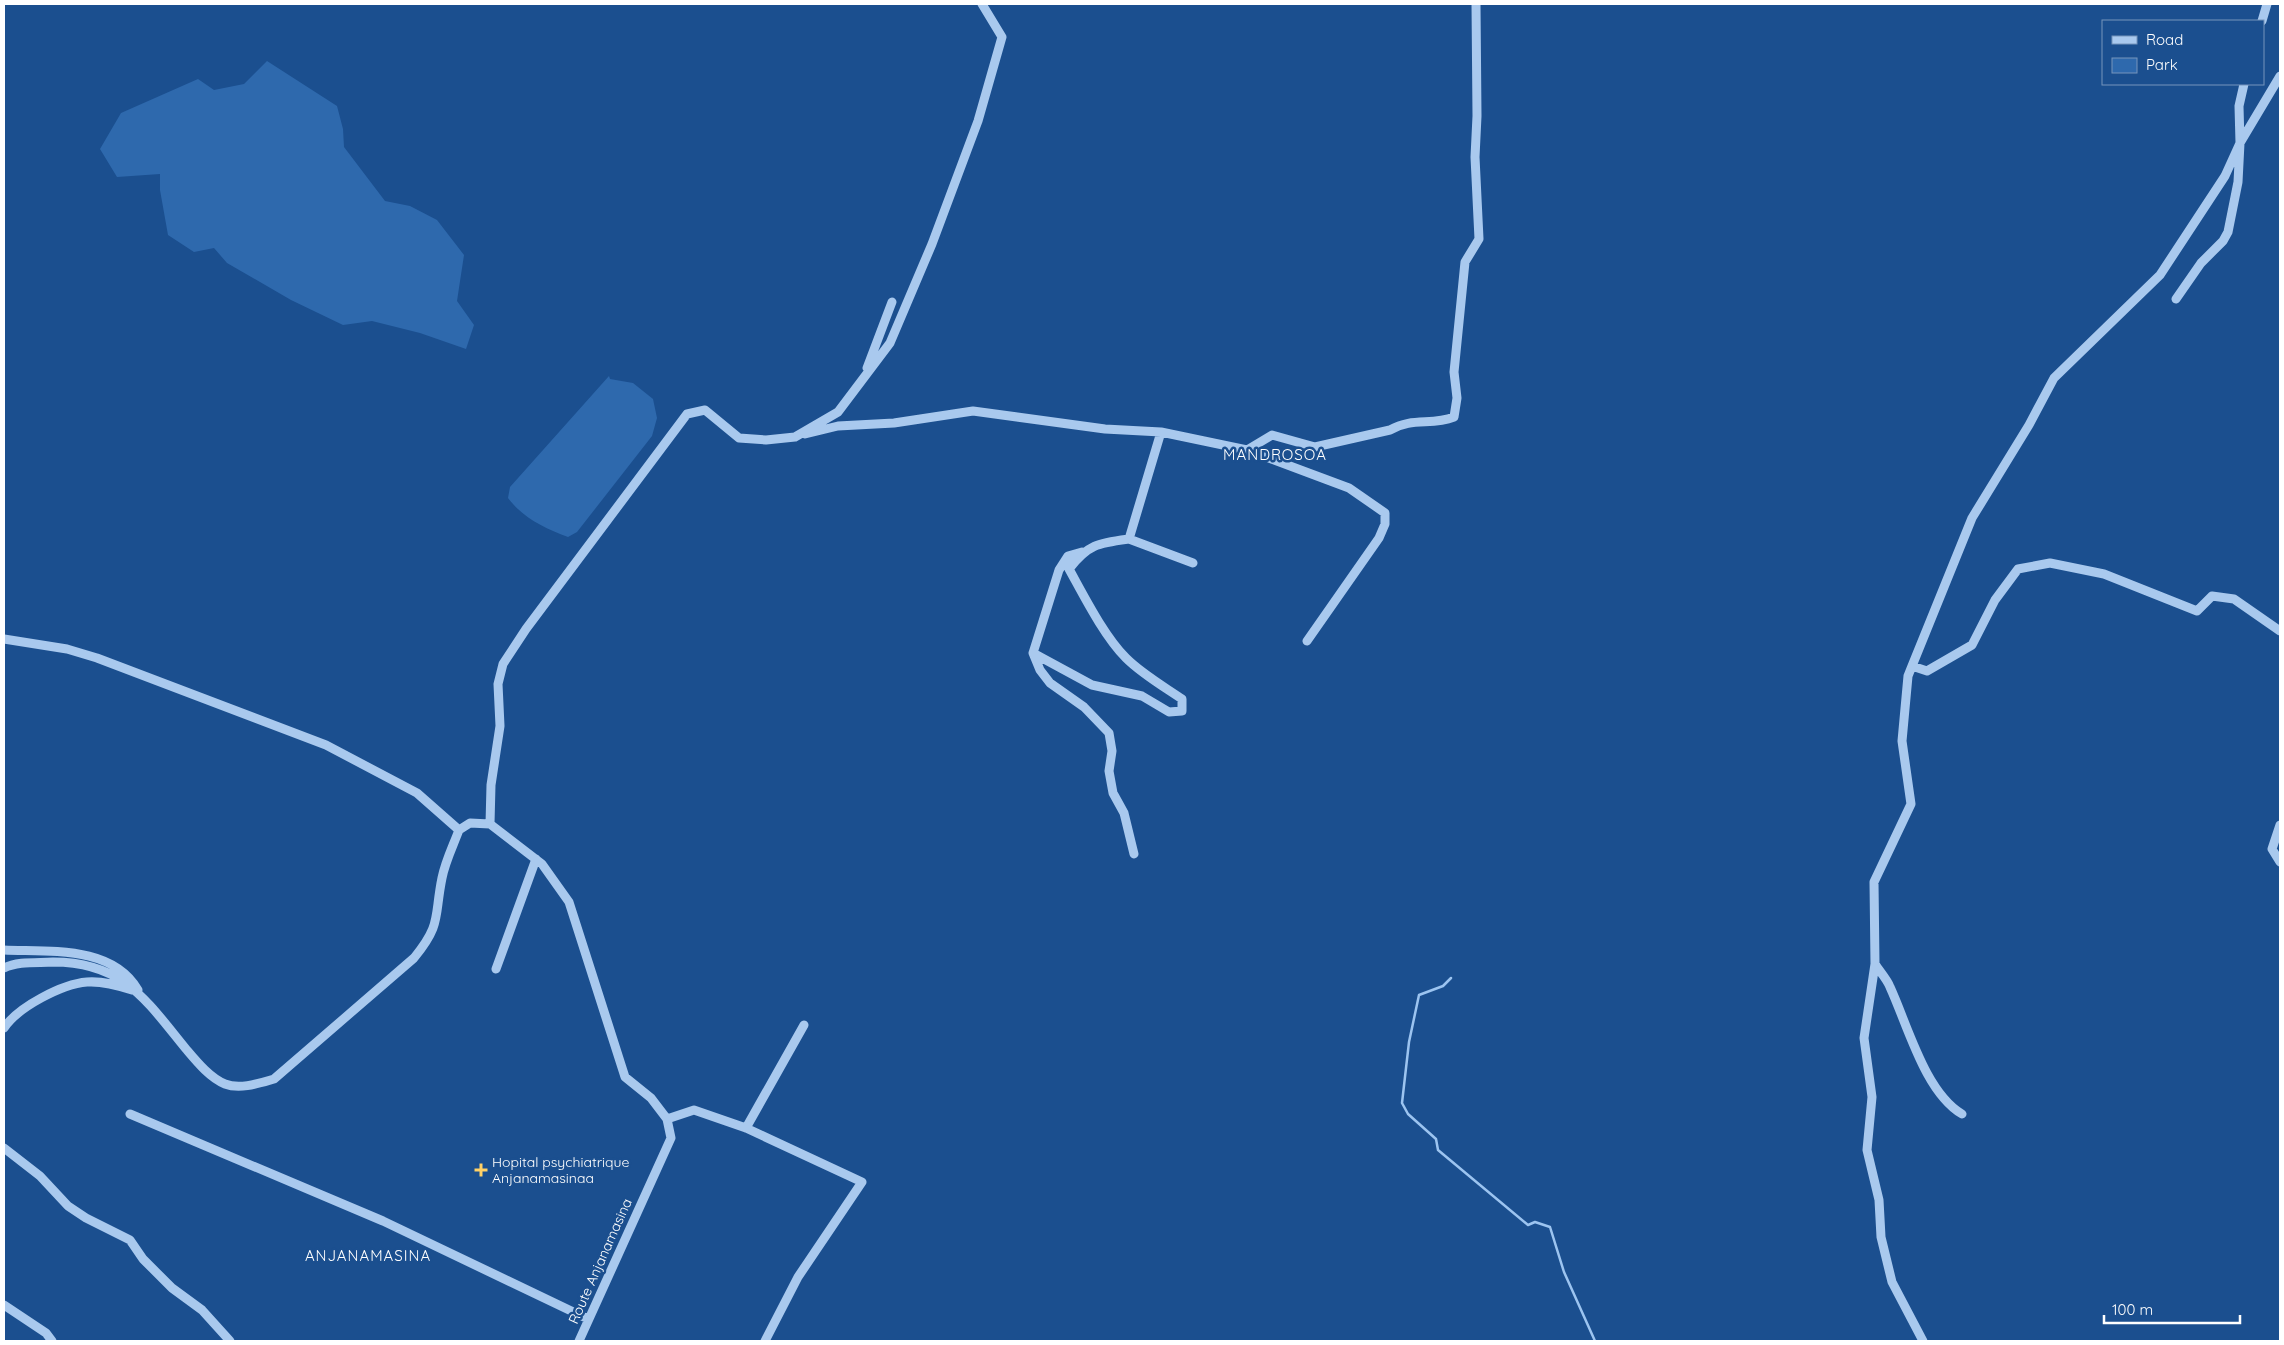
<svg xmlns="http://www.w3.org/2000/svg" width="2284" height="1345" viewBox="0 0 2284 1345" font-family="Quicksand,sans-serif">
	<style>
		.green { fill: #2e69ad }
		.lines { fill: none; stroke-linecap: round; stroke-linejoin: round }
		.stream { stroke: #9cc4f0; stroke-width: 2.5 }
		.minor { stroke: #a9c9ee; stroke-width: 9 }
		.poi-dot { fill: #ffd166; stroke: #1b4f8f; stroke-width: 2 }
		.labels { text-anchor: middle; stroke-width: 5; stroke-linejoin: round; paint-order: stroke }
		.poi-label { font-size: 14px; fill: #fff; stroke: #1b4f8f; text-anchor: start }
		.street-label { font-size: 14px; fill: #fff; stroke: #1b4f8f }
		.neighbourhood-label { font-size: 15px; letter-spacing: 1px; fill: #fff; stroke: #1b4f8f }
	</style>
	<rect width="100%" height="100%" fill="#1b4f8f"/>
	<path class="green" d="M267,61l70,45 6,23 1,18 41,54 25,5 27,14 27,35 -7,46 17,24 -8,24 -46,-16 -48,-12 -29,4 -52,-25 -64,-37 -13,-15 -20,4 -26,-17 -8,-45v-16l-43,3 -17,-28 21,-36 77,-34 16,11 30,-6z
		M609,376l1,3 23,4 20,16 4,19 -5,18 -75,96 -9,5c-24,-9 -45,-19 -60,-39l2,-11z"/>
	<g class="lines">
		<path class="stream" d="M1451,978l-8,8 -24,9 -10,47 -7,61 6,11 28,25 2,11 90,75 7,-3 15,5 14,45 31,69"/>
		<path class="minor" d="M2262,21l5,-17
			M2280,76l-40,67 -15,33 -65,99 -106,103 -25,47 -57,93 -60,148 15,5 45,-26 23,-45 23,-31 32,-6 54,11 93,37 15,-15 22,3 46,32
			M2176,299l25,-36 22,-22 5,-9 10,-50 2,-39 -1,-37 5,-22
			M867,368l25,-66
			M805,434l33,-8 56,-3 79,-12 132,18 56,3 86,18 102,38 36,25v11l-6,14 -72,103
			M1247,450l25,-15 43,12 75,-17c23,-13 41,-4 64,-13l3,-19 -3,-26 11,-110 14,-23 -4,-82 2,-41 -1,-112
			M1129,539l64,24
			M4,639l63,10 30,9 229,87 91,48 42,37 11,-7 20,1
			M1033,653l26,-83 9,-14 14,-4
			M1912,666l-4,10 -6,65 9,63 -37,78 1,82 -11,74 8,59 -5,53 12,50 2,37 11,45 31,59
			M2280,825l-8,24 8,13
			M1134,854l-10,-41 -11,-20 -4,-22 3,-20 -3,-18 -25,-26 -34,-24 -10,-13 -7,-17 59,32 50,11 27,16 13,-1v-12c-19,-13 -40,-25 -56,-41 -22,-22 -42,-62 -57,-89 19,-25 30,-26 60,-30l32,-107
			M4,950c45,2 108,-5 134,40
			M1875,964c5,8 12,15 15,23 18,39 35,105 72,127
			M4,968c14,-7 33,-5 49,-6 70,0 93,38 133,87 11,13 24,29 39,35 15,6 35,-1 49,-5l140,-121c28,-34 20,-41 28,-80 3,-16 11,-32 17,-48
			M496,969l40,-110
			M4,1028c14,-21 58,-44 83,-46 16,-1 30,3 45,8
			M130,1114l253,107 205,98
			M667,1119l27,-9 52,18 116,54 -64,95 -33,64
			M746,1128l58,-103
			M4,1148l36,28 28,30 18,12 44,22 13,19 29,29 30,22 28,31
			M4,1305l42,28 6,8
			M579,1341l92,-203 -4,-19 -16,-21 -26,-21 -56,-175 -27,-38 -52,-40 1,-39 9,-59 -2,-42 5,-20 23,-35 161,-215 18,-4 34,28 27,2 29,-3 43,-25 52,-69 42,-99 46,-123 24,-84 -20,-33"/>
	</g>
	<path class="poi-dot" d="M478.5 1162.5h5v5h5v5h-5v5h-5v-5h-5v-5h5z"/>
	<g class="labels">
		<g class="poi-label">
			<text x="492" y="1167">Hopital psychiatrique<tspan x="492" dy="16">Anjanamasinaa</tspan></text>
		</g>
		<g class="street-label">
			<text transform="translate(600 1261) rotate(-66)" y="5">Route Anjanamasina</text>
		</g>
		<g class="neighbourhood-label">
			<text x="1275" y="460">MANDROSOA</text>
			<text x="368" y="1261">ANJANAMASINA</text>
		</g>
	</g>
	<rect width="2284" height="1345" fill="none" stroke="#ffffff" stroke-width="10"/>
	<rect x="2102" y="20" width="162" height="65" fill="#1b4f8f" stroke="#7695bc"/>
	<rect x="2112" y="36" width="25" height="8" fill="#a9c9ee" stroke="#7695bc"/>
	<text x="2146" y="45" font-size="15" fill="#ffffff">Road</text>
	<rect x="2112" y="58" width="25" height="15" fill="#2e69ad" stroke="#7695bc"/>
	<text x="2146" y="70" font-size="15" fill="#ffffff">Park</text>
	<path d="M2104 1315v8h136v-8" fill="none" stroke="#ffffff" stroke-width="2.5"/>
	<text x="2112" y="1315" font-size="15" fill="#ffffff" stroke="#1b4f8f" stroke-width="4" paint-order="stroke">100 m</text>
</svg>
